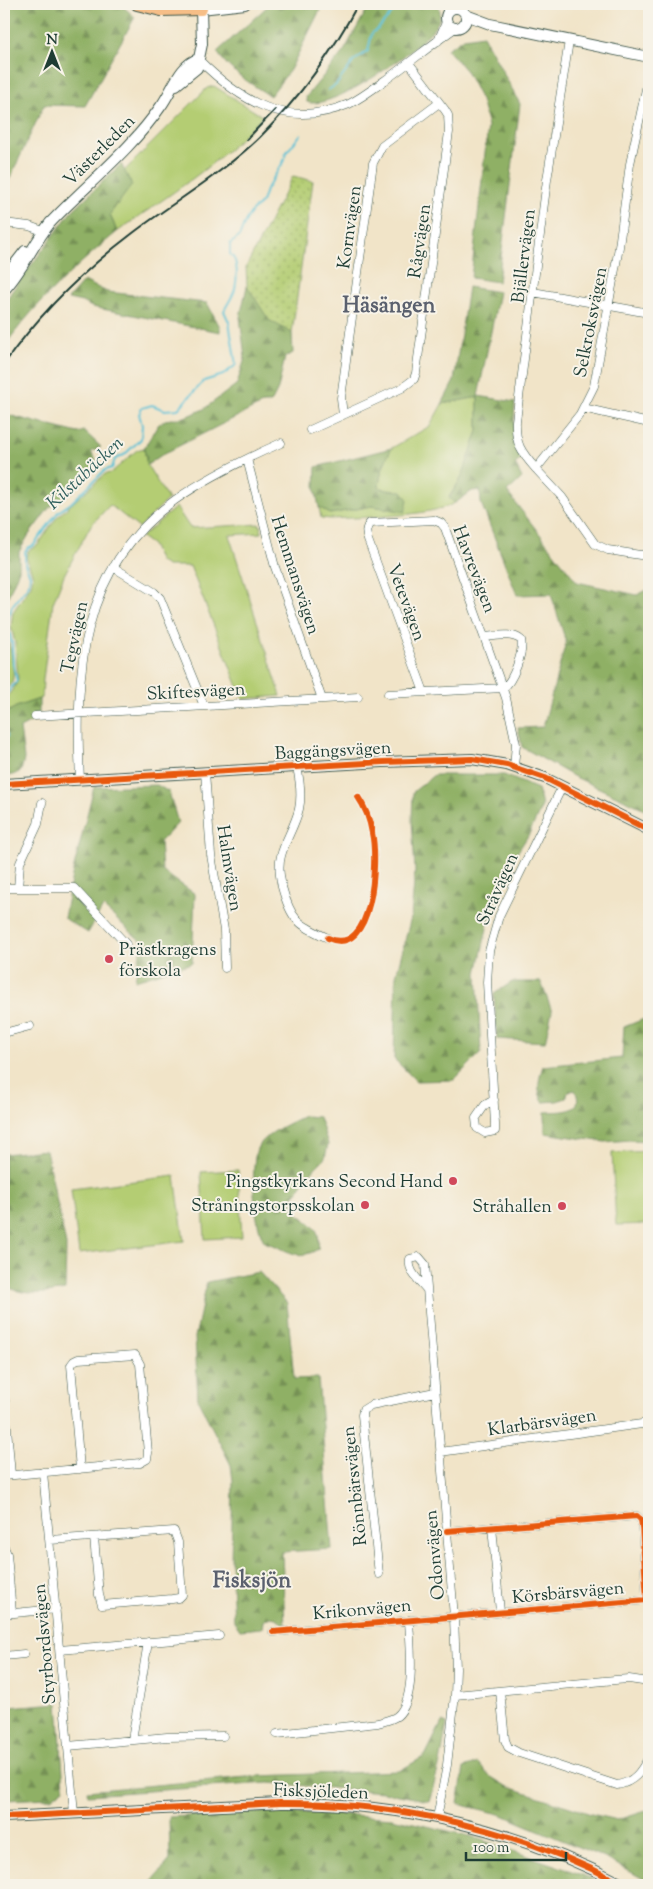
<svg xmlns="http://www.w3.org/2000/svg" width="653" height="1889" viewBox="0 0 653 1889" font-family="'Sorts Mill Goudy',serif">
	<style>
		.grass { fill: #b4cd73; stroke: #6a8554 }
		.forest { fill: url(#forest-firs); stroke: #57764c }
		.garden { fill: url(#garden-dots); stroke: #6a8554 }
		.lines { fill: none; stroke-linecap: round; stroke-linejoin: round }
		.stream { stroke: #59c1d6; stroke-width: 2 }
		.minor-casing { stroke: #3e564a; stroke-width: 9 }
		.tertiary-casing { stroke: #3e564a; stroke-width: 12 }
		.trunk-casing { stroke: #3e564a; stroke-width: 14 }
		.minor { stroke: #fff; stroke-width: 8 }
		.tertiary { stroke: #fff; stroke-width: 10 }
		.trunk { stroke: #f6be87; stroke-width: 12 }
		.rail { stroke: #1f3d34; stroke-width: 2 }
		.cycleway-casing { stroke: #f7f3e8; stroke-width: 9 }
		.cycleway { stroke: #e8590c; stroke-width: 6 }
		.poi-dot { fill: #d1495b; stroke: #f7f3e8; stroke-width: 2 }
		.labels { text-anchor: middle; stroke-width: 4; stroke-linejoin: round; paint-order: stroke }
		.street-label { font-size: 18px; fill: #1f3d34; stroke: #f7f3e8 }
		.poi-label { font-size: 18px; fill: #1f3d34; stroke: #f7f3e8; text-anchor: end }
		.water-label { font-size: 19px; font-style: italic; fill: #2e5e5c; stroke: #f7f3e8 }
		.district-label { font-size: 22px; font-weight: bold; fill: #5a606e; stroke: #f7f3e8 }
	</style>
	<defs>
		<pattern id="forest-firs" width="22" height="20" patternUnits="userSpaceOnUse" patternTransform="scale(1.25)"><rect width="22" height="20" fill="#8fb065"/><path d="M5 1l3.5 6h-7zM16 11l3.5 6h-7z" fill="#749054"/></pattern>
		<pattern id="garden-dots" width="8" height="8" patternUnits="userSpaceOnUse" patternTransform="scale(1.25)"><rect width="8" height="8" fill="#b4cd73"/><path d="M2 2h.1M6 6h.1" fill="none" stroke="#92a85f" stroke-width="1.8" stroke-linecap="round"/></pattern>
	</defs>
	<rect width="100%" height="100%" fill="#f7f3e8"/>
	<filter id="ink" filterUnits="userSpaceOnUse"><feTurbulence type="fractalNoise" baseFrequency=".02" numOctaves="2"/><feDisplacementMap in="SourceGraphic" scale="10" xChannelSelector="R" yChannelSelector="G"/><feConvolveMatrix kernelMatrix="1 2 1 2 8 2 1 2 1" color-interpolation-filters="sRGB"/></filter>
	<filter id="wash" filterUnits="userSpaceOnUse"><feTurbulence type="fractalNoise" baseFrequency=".0096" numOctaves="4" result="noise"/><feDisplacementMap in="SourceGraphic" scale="20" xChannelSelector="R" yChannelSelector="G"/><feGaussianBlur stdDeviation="1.12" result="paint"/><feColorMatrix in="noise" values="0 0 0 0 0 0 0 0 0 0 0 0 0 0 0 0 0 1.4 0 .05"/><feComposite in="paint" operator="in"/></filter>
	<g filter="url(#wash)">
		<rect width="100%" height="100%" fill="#f1e4c8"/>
		<path class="grass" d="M214,86l48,30c-40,47 -95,80 -145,116l-7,-18 21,-29 -7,-14 83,-83z
			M478,397v34l-16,46 -13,20 6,6c-26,14 -92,14 -124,16l-10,-1 -2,-11 11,7 42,-8 23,3 -8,-19 -8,-3 1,-10 7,-21 5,-8 38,-22 12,-22z
			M144,448l3,17 21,34 -29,29 -29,-23 -19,20 -27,50 -11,28 -10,76 -1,19 -26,9 -6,4 -6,-6c1,-10 12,-16 14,-26l-3,-36 -4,-17 2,-14 18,-27 2,-9 -7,-19 2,-6 10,-6 19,-28 48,-43 6,-1 26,-23z
			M176,507l14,21 70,-4 2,9 -33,2 52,161 -38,3 -53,-133h-23l-7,-4 -8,-17 -11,-8z
			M4,636l3,1c3,9 9,37 5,45 -2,3 -6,7 -8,10z
			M649,1151v73l-33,1 -4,-72z
			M238,1170l4,67 -37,2 -4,-67z
			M175,1176l9,65 -105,13 -8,-65z"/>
		<path class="forest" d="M4,4h116l15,13 -50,89 -41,-1 -40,86z
			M270,4h53l-33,66 -20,26c-20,-13 -40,-24 -53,-44z
			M370,4h68c3,5 2,13 0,18 -11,23 -106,90 -131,80l-1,-5 38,-46z
			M483,35l37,69 -22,178 -27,-4 17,-152 -7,-26 -15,-29 -19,-22 17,-11z
			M121,164l11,21 -22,29 7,18c-39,32 -84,73 -113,115v-43l8,-13 59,-79z
			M84,281l23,11 100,11 13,24v5l-128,-25 -10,-5 -14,-3z
			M247,286l22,34 23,13 1,20 -8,4 -7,32 -7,14h-7l-101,51 -16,11 -3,-17 14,-23 7,-5 20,-3 19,-8 33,-25 8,-26 -5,-41z
			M468,287l31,5 -21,104 37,6 -2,38 10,18 -8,6 7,14 -15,14 70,90 60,13 12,-6v222l-76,-35 -51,-29 -4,-19 25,-1 23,-85 -15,-48 -34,1 -36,-92 -1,-13 -8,1 -17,12 -6,-5 13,-21 16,-46v-34l-36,7 12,-23z
			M4,414l74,19 6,-2 17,16 -10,5 8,13 -28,27 -22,16 -21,28 -9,16v18l-15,36z
			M392,448c-7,12 -12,25 -13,39l8,3 15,1 6,9 -3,12 -33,-6 -42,8 -11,-7 -4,-19 1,-21z
			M39,699v19l-19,10 4,31 -3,12 -8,4h-9v-61l12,-7z
			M434,775h70l34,14 4,17 -13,28 -26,41 -15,49 -11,49 4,80 -27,27 -38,1 -22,-22 2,-83 15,-59 4,-46 -3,-51 1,-28z
			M157,785l12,7 9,31 -18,19 2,29 33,23 -3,69 -57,17 7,-38 -39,-35 -15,26 -24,-15 8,-43 22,-88z
			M512,982h29l11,29 -7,31 -48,-3 -3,-45z
			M649,1017v126l-1,-2 -18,-1 -25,2 -60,-9v-21c15,-1 41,2 30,-22l-7,2 -2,6 -9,3 -14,1c-7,-12 -4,-24 0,-36l79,-8 2,-31z
			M304,1116l15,1 9,27 -3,14 -10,10 -22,29v12c14,16 29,14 25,40 -16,10 -26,5 -42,-3 -3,-1 -8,-2 -11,-4 -11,-12 -16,-84 -6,-97 12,-14 28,-21 45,-29z
			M46,1150l20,95 -1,45c-20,4 -43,6 -61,-5v-131z
			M259,1272l28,31 7,76 24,-1 14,171 -50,3 3,75 -8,-9 -7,-1 -7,4 -1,7 -22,2 -6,-9 -3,-60 2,-80 -2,-16 -33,-65 -3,-63 12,-55z
			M58,1703l6,85 -13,10 -47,2v-61l8,-1 -3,-31z
			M442,1722l5,2 -7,39 -11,38 -45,-9 -115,-9 -181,12 -1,-4 171,-15 141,-5 26,-15z
			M478,1763l10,12 18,11 85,28 27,6 31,-10v72l-42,-23 -107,-45 -42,-10 6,-36z
			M268,1812l72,2 52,4 78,18 113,39 19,10h-453l21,-25 -1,-43z"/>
		<path class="garden" d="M293,176l20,5 -21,152 -23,-13 -22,-34 -1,-19z"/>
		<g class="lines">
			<path class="stream" d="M328,90l8,-5 18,-24 14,-10 4,-18 6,-4 22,-25
				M4,696l13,-15 -4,-16 -1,-21 -5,-21 5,-17 17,-22 1,-9 -5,-11v-12l3,-4 6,-3 24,-33 13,-9 34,-33 7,-2 3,-9 9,-4 17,-16 1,-14 -3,-11 3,-6 10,-3 13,5 13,-1 26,-28 19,-6 13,-10 -7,-43 -5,-11c3,-7 10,-16 11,-22 2,-10 4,-29 -5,-35v-10l9,-7 7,-17 6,-9 10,-9 4,-12 18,-29 2,-8 15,-19
				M4,730l3,5 -3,10"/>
		</g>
	</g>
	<g filter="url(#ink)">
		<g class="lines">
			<defs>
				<path id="minor" d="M447,4v11
					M454,4l4,5
					M438,41l9,-21
					M198,59c43,43 89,71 151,45 12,-6 24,-15 35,-23 24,-17 47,-36 71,-53
					M649,75l-19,89 -11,83 -25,139 -14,28 -44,55 26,28 33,47 13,6 32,5 9,-1
					M4,223l25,3 14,5
					M533,292l116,21
					M583,408l66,15
					M343,415l-2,-17 32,-235 9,-17 57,-43
					M310,430l92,-42 12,-9 2,-6 33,-241 -1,-17 -3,-5 -36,-47
					M247,459l28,108 47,132
					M536,469c-15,-17 -21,-25 -20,-48l31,-241 22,-139
					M113,567l41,25 6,6 44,108
					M424,692l-56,-152c-2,-7 -3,-11 2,-17l64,-3 7,3 4,5 61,170 10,46 -2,23
					M388,694l115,-6c10,-6 21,-37 18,-48 -9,-8 -24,-4 -36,-3
					M35,716l323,-19
					M297,767c3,14 5,28 2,42 -4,17 -14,31 -18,47 -3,11 -1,21 1,31 9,33 15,37 46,51
					M205,772l6,83 13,75 1,38
					M80,780c-5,-108 -1,-211 95,-280 33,-23 70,-41 106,-57
					M4,888h70l52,56
					M18,888l2,-25 18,-39 4,-21
					M4,1033l26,-7
					M494,1100l-9,5 -9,13 1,10 8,5 10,-2v-7l-8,-142 2,-31 10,-35 63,-129
					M427,1290c-7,-9 -20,-19 -17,-31l9,-2 6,7 29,353 2,52 -1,26 -8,70 -10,53
					M4,1393l7,82
					M440,1452l209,-29
					M43,1472l31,341
					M4,1476l136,-13 7,-4 1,-6 -8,-89 -5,-9 -57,4 -4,2 -3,4 9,104
					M492,1527l8,85
					M50,1540l124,-9 4,11 4,53 -3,3 -7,1 -70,6 -3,-10 -5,-58
					M4,1547l3,7 5,59
					M379,1574l-17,-159 1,-5 8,-5 64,-13
					M4,1614l52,-5
					M273,1632l374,-32 -5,-74 -1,-6 -4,-4 -190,15
					M60,1650l159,-14
					M4,1656l20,-2
					M500,1691l5,49 3,7 11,6 98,32c18,-3 24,-14 32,-28
					M455,1695l160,-15 14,-1 20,3
					M277,1734l101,-11c7,-2 13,-3 19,-7 20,-17 13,-71 12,-96
					M132,1740l16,-98
					M68,1746l99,-9 56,-1"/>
				<path id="tertiary" d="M446 18a10 10 0 1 1 20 0a10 10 0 1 1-20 0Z
					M466,15l24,9 159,33
					M176,85l21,-17 5,-24 -1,-35 44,-5
					M4,278l21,-27
					M4,290c19,-20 29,-46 46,-67 37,-39 81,-73 111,-117 11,-15 19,-42 37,-47
					M4,784l379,-22 89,-3 35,6 38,13 104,52
					M4,1817l276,-14c120,-1 238,26 344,82"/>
				<path id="trunk" d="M137,4l24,6 40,-1"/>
			</defs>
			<use href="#minor" class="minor-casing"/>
			<use href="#tertiary" class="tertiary-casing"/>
			<use href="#trunk" class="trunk-casing"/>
			<use href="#minor" class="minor"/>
			<use href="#tertiary" class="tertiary"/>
			<use href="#trunk" class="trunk"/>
			<path class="rail" d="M247,139l28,-29
				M4,364c35,-50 80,-94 129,-131 42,-32 89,-59 127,-96 39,-39 72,-84 98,-133"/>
			<defs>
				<path id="cycleway" d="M4,784l379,-22 89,-3 35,6 38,13 104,52
					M328,938c46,21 50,-79 44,-105 -2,-12 -7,-26 -14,-36
					M273,1632l374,-32 -5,-74 -1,-6 -4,-4 -190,15
					M4,1817l276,-14c120,-1 238,26 344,82"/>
			</defs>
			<use href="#cycleway" class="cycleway-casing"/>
			<use href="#cycleway" class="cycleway"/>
		</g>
	</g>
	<g class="poi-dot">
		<circle cx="109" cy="959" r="5"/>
		<circle cx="453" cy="1181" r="5"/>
		<circle cx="365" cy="1205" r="5"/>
		<circle cx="562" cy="1206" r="5"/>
	</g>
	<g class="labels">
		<g class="street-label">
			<text transform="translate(99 150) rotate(-45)" y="6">Västerleden</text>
			<text transform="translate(349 227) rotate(-82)" y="6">Kornvägen</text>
			<text transform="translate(419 241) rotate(-82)" y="6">Rågvägen</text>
			<text transform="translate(523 256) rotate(-83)" y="6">Bjällervägen</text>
			<text transform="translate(590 322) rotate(-79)" y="6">Selkroksvägen</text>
			<text transform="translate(475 569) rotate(69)" y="6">Havrevägen</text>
			<text transform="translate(296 575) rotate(72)" y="6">Hemmansvägen</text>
			<text transform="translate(407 602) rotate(70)" y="6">Vetevägen</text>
			<text transform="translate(74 637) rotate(-78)" y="6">Tegvägen</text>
			<text transform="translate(196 691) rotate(-3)" y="6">Skiftesvägen</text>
			<text transform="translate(333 750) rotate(-3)" y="6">Baggängsvägen</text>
			<text transform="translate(230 868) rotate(81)" y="6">Halmvägen</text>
			<text transform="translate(497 889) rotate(-66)" y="6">Stråvägen</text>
			<text transform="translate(542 1422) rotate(-8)" y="6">Klarbärsvägen</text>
			<text transform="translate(354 1486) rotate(-96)" y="6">Rönnbärsvägen</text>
			<text transform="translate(434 1555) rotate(-95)" y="6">Odonvägen</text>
			<text transform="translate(568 1592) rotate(-5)" y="6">Körsbärsvägen</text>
			<text transform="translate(362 1609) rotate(-5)" y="6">Krikonvägen</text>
			<text transform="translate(44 1644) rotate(-95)" y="6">Styrbordsvägen</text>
			<text transform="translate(321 1791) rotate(2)" y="6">Fisksjöleden</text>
		</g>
		<g class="poi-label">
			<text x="119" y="955" text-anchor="start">Prästkragens<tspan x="119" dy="21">förskola</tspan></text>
			<text x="443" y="1187">Pingstkyrkans Second Hand</text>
			<text x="355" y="1211">Stråningstorpsskolan</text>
			<text x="552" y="1212">Stråhallen</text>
		</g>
		<g class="water-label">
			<text transform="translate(84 472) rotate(-43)" y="7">Kilstabäcken</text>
		</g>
		<g class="district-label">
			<text x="389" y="312">Häsängen</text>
			<text x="252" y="1587">Fisksjön</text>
		</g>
	</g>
	<rect width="653" height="1889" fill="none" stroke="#f7f3e8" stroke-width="20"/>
	<g transform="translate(52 52)" stroke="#f7f3e8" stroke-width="4" paint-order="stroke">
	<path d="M0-4L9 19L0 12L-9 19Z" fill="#1f3d34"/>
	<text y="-8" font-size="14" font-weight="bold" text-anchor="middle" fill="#1f3d34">N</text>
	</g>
	<path d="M466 1852v8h100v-8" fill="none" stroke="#1f3d34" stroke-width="2.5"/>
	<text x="473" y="1852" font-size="15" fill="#1f3d34" stroke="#f7f3e8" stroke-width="4" paint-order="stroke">100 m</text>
</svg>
